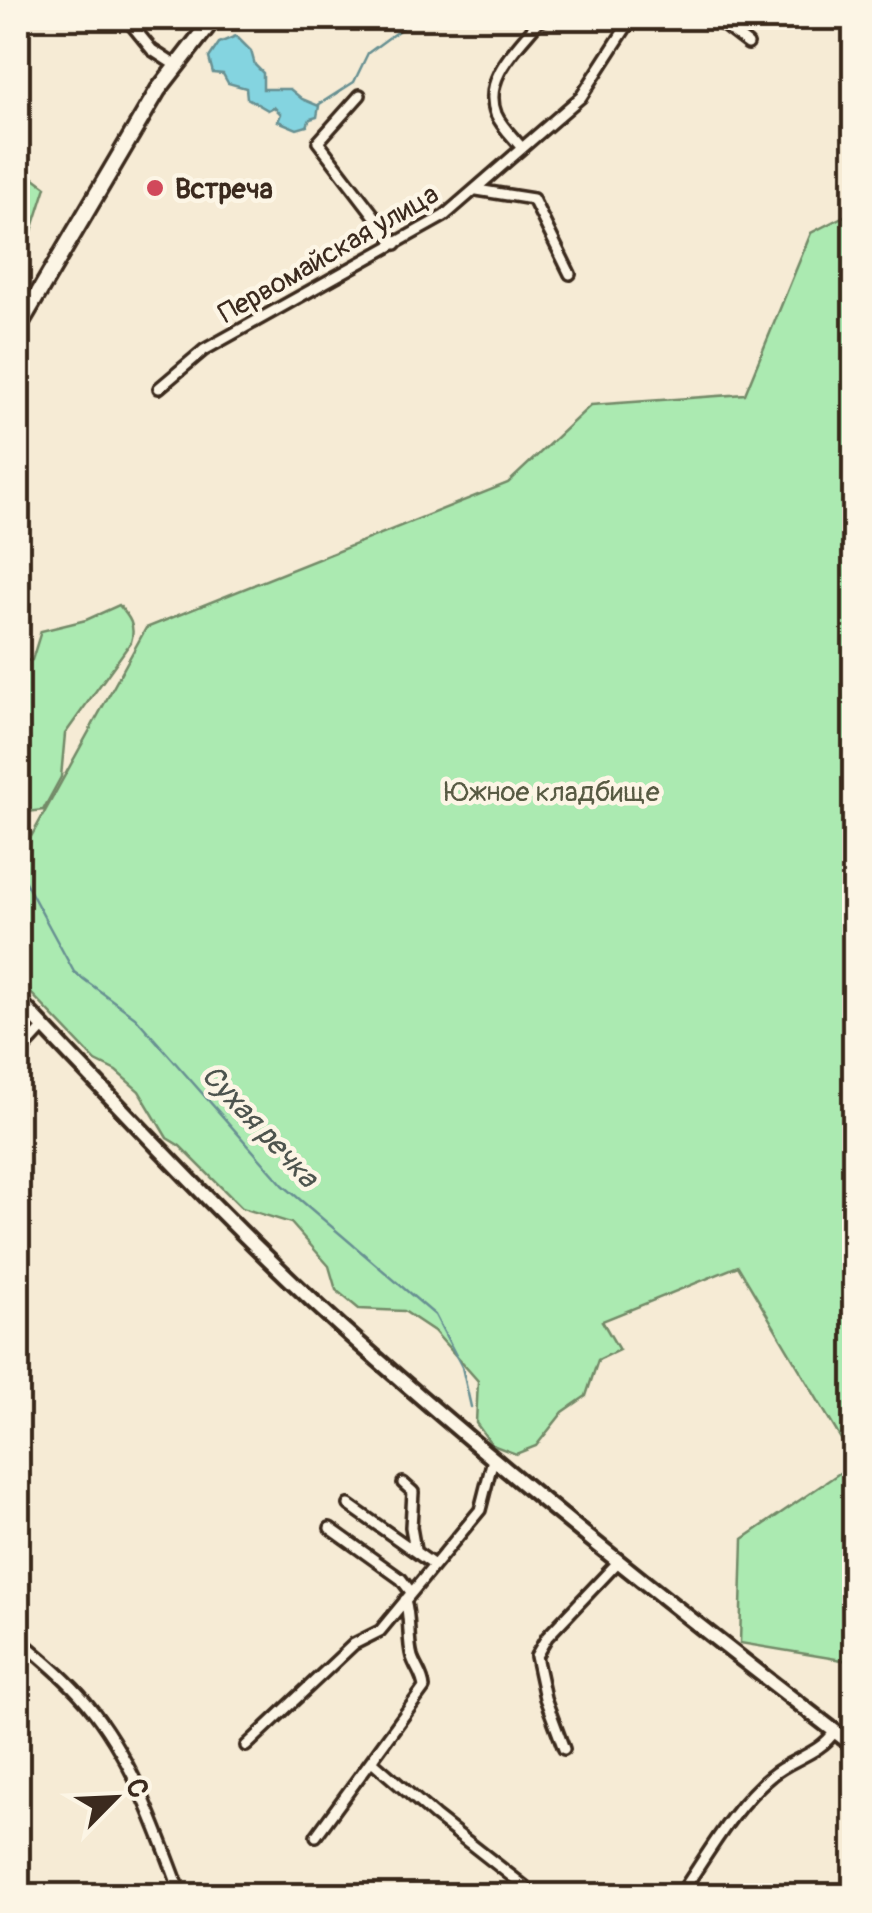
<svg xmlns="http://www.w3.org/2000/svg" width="872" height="1913" viewBox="0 0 872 1913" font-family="Pangolin,sans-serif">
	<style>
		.green { fill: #abeab1; stroke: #738a68; stroke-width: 2.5 }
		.water { fill: #84d4e0; stroke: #679092; stroke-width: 2.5 }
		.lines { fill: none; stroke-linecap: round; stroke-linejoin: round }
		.stream { stroke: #679092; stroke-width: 2.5 }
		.street-casing { stroke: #3b2a1e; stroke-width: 16 }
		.secondary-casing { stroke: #3b2a1e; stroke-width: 20 }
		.primary-casing { stroke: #3b2a1e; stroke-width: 21 }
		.street { stroke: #fcf5e5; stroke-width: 9 }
		.secondary { stroke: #fcf5e5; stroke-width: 12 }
		.primary { stroke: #fcf5e5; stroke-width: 14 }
		.poi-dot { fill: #d1495b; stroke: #fcf5e5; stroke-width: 4 }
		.labels { text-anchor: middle; stroke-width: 9; stroke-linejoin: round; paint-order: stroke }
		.poi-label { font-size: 28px; font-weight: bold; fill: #3b2a1e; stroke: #fcf5e5; text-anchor: start }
		.street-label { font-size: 28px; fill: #3b2a1e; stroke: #fcf5e5 }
		.park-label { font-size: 28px; fill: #575a43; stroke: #fcf5e5 }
		.water-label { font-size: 30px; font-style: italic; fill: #4d544e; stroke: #fcf5e5 }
	</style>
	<rect width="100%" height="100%" fill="#f6ebd5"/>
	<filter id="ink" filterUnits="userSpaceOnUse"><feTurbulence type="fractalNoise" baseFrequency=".01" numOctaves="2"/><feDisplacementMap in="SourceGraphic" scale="20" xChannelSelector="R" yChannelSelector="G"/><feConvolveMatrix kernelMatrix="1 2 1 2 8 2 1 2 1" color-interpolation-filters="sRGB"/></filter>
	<g filter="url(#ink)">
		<path class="green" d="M26,172l20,15 -21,66 -7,13v-88z
			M854,211v1250l-116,-195 -136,55 17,29 -21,10 -12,36 -23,16 -27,34 -20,8 -24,-9 -16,-22 2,-42 -44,-50 -30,-20 -45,-2 -23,-19 -7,-24 -38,-43 -49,-15 -62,-62 -13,-8 -28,-47 -23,-20 -20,-10 -66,-69 -8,-23 2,-10 -6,-2v-131l10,2 4,7 114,-207 362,-145 83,-78 154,-11 66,-161z
			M119,605c10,12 17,20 12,37l-66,92 -4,43 -18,33 -25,3v-157l6,5 8,-1 9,-29 45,-11z
			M854,1463v199l-114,-19 3,-104z"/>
		<path class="water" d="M236,36l15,15 4,14 8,8v16h27l12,10 17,7 -2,11 -7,2 -3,7 -10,3 -19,-8 3,-7 -7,-7 -6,3 -21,-12 -1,-10 -18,-5 -5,-9 -10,-1 -4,-15 10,-15z"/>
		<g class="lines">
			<path class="stream" d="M318,105l36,-23 14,-29 34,-25 -2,-10
				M18,869l56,103 61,45 148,168 152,130 27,52 9,40"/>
			<defs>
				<path id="street" d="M126,18l26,32 23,15
					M714,18l34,26
					M360,95l-42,47 78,102
					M521,147c-8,-10 -20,-21 -25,-33 -14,-36 22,-67 42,-92l9,-4
					M477,190l56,9 37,75
					M159,388l45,-38 240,-134 137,-119 51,-79
					M18,1055l26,-28
					M403,1483l10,9 -2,35 4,23
					M349,1505l85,60
					M330,1528l71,51 10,13
					M18,1638c23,20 48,40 68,64 46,55 71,127 96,194
					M246,1746l108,-102 26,-13 100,-121 13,-51
					M564,1749l-19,-51 -9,-42 11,-19 72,-76
					M372,1761l63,55 102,80
					M316,1836l108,-148c-1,-13 -8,-19 -12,-31 -5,-18 -1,-38 -7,-57
					M679,1896c28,-40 54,-89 92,-120 21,-18 48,-21 64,-45"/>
				<path id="secondary" d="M18,1000c111,116 221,237 342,344 159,141 326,273 494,402
					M18,1637v1"/>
				<path id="primary" d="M18,328l140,-238 56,-72"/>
			</defs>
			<use href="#street" class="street-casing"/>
			<use href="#secondary" class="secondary-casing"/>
			<use href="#primary" class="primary-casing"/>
			<use href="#street" class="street"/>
			<use href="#secondary" class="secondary"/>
			<use href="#primary" class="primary"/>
		</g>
	</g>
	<circle class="poi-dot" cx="155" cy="188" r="10"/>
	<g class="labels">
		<g class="poi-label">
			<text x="175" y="198">Встреча</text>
		</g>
		<g class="street-label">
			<text transform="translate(328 253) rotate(-30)" y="10">Первомайская улица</text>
		</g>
		<g class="park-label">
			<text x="552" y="801">Южное кладбище</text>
		</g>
		<g class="water-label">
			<text transform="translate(260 1126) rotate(47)" y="10">Сухая речка</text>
		</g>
	</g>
	<rect width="872" height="1913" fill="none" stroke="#fcf5e5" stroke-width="60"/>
	<rect x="30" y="30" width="812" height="1853" fill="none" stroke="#3b2a1e" stroke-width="4" filter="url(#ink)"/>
	<g transform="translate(115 1798) rotate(66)" stroke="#fcf5e5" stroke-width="8" paint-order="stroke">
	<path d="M0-8L18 38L0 25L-18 38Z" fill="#3b2a1e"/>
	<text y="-15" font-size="28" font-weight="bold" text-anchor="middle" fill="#3b2a1e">С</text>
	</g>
</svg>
